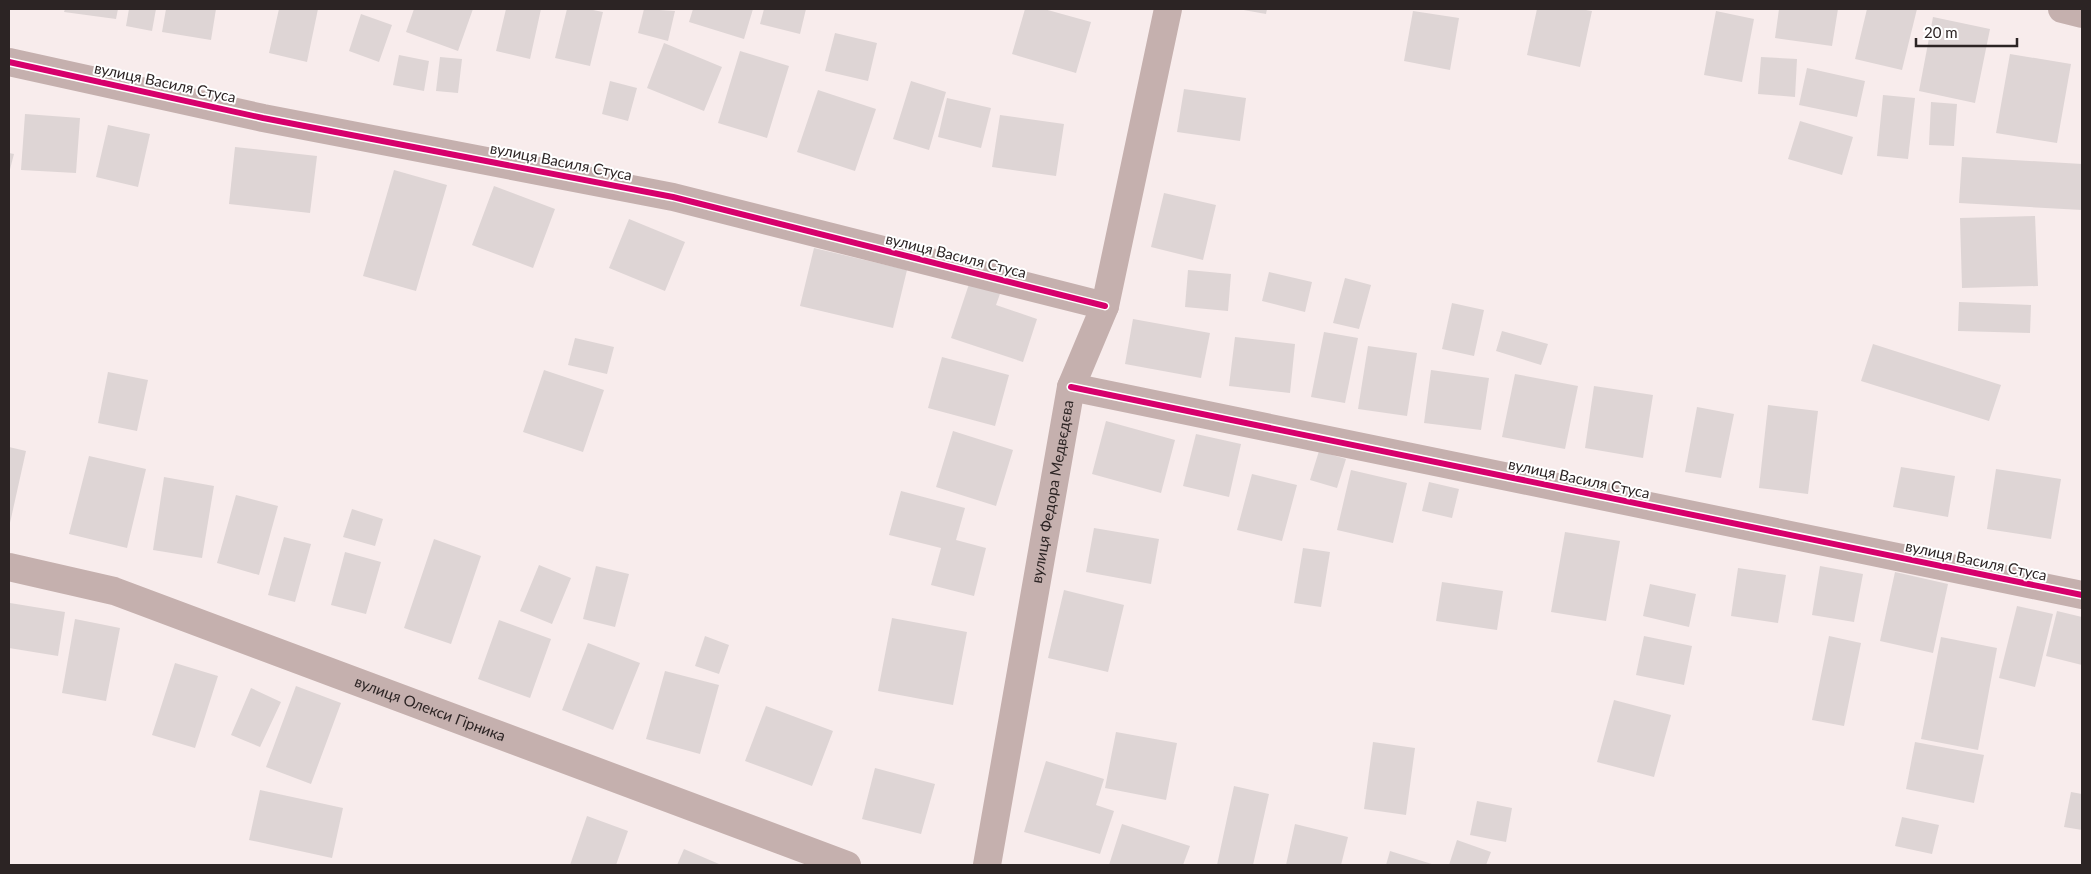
<svg xmlns="http://www.w3.org/2000/svg" width="2091" height="874" viewBox="0 0 2091 874" font-family="Lato,sans-serif">
	<style>
		.building { fill: #ded5d5 }
		.lines { fill: none; stroke-linecap: round; stroke-linejoin: round }
		.street { stroke: #c5b0ae; stroke-width: 28 }
		.cycleway-casing { stroke: #fff; stroke-width: 9 }
		.cycleway { stroke: #d6006c; stroke-width: 6 }
		.labels { text-anchor: middle; stroke-width: 4; stroke-linejoin: round; paint-order: stroke }
		.street-label { font-size: 15px; fill: #2c2424; stroke: #fff }
	</style>
	<rect width="100%" height="100%" fill="#f8ecec"/>
	<path class="building" d="M65,9h53l-2,10 -52,-7z
		M129,9h27l-4,22 -26,-5z
		M166,9h50l-5,31 -49,-8z
		M279,9h39l-11,53 -38,-9z
		M414,9h59l-15,42 -52,-19z
		M506,9h35l-11,50 -34,-8z
		M567,9h21l15,3 -13,54 -35,-8z
		M644,9l31,2 -7,30 -30,-8z
		M693,9h60l-9,30 -55,-17z
		M764,9h42l-6,25 -40,-10z
		M1025,9h19l47,13 -15,51 -64,-19z
		M1238,9h29l-1,5z
		M1537,9h43l12,2 -12,56 -53,-12z
		M1779,9h59l-6,37 -57,-8z
		M1867,9h50l-15,61 -47,-11z
		M1413,11l46,7 -9,52 -46,-9z
		M1716,11l38,8 -12,63 -38,-7z
		M361,14l31,11 -13,37 -30,-11z
		M1933,17l57,12 -15,74 -56,-12z
		M835,33l42,10 -9,38 -43,-10z
		M664,43l58,24 -18,44 -57,-23z
		M740,51l49,15 -22,72 -49,-15z
		M2010,54l61,10 -14,79 -61,-10z
		M399,55l30,6 -5,30 -31,-6z
		M440,57l22,2 -4,34 -22,-2z
		M1761,57l36,2 -2,38 -37,-3z
		M1807,68l58,13 -8,36 -58,-12z
		M610,81l27,7 -9,33 -26,-7z
		M911,81l35,11 -17,58 -36,-11z
		M1184,89l62,9 -6,43 -63,-9z
		M818,90l58,19 -21,62 -58,-19z
		M1883,95l32,3 -7,61 -31,-3z
		M947,98l44,10 -10,40 -43,-11z
		M1931,102l26,2 -3,42 -25,-1z
		M25,114l55,4 -4,55 -55,-3z
		M1000,115l64,9 -8,52 -64,-9z
		M1800,121l53,16 -11,38 -54,-16z
		M108,125l42,9 -12,53 -42,-10z
		M235,147l82,9 -7,57 -81,-9z
		M9,153l5,1 -5,19z
		M1962,157l120,7v46l-123,-7z
		M394,170l53,15 -31,106 -53,-15z
		M494,186l61,23 -22,59 -61,-23z
		M1164,193l52,12 -13,55 -52,-13z
		M2035,216l3,70 -76,2 -2,-70z
		M629,219l56,23 -20,49 -56,-23z
		M814,248l93,22 -14,58 -93,-22z
		M1188,270l43,4 -3,37 -43,-4z
		M1269,272l43,10 -7,30 -43,-11z
		M1345,278l26,7 -12,44 -26,-6z
		M970,281l31,10 -5,14 41,14 -14,43 -72,-24z
		M1959,302l72,3 -1,28 -72,-2z
		M1452,303l32,7 -10,46 -32,-7z
		M1133,319l77,14 -9,45 -76,-14z
		M1502,331l46,13 -7,21 -45,-14z
		M1324,332l34,6 -13,65 -34,-6z
		M1235,337l60,7 -5,49 -61,-7z
		M575,338l39,9 -7,27 -39,-9z
		M1873,344l128,41 -12,36 -128,-40z
		M1368,346l49,7 -10,63 -49,-7z
		M942,357l67,18 -14,51 -67,-18z
		M544,370l60,20 -21,62 -60,-20z
		M1431,370l58,8 -8,52 -57,-7z
		M108,372l40,8 -11,51 -39,-8z
		M1515,374l63,12 -13,63 -63,-12z
		M1594,386l59,9 -10,63 -58,-10z
		M1768,405l50,6 -10,83 -49,-6z
		M1697,407l37,7 -13,64 -36,-6z
		M1106,421l69,19 -14,53 -69,-19z
		M953,431l60,19 -17,56 -60,-19z
		M1196,434l45,10 -12,53 -46,-11z
		M9,447l17,4 -16,72h-1z
		M1319,451l27,8 -9,29 -27,-8z
		M89,456l57,13 -19,79 -58,-14z
		M1901,467l54,9 -7,41 -55,-10z
		M1996,469l65,10 -10,60 -64,-10z
		M1351,470l56,13 -14,60 -56,-13z
		M1252,474l45,11 -15,56 -45,-11z
		M164,477l50,9 -12,72 -49,-8z
		M1429,482l30,7 -7,29 -30,-7z
		M901,491l64,17 -9,32 30,8 -12,48 -43,-11 10,-37 -52,-13z
		M236,495l42,11 -19,69 -42,-12z
		M352,509l31,10 -8,27 -32,-9z
		M1094,528l65,11 -8,45 -65,-12z
		M1565,532l55,9 -14,80 -55,-9z
		M284,537l27,7 -16,58 -27,-7z
		M434,539l47,17 -30,88 -47,-16z
		M1303,548l27,4 -9,55 -27,-4z
		M345,552l36,10 -15,52 -35,-9z
		M539,565l32,13 -19,46 -32,-13z
		M596,566l33,8 -14,53 -32,-8z
		M1820,566l43,8 -9,48 -42,-7z
		M1738,568l48,7 -8,48 -47,-7z
		M1895,572l53,12 -15,69 -53,-12z
		M1442,582l61,9 -6,39 -61,-9z
		M1650,584l46,10 -7,33 -46,-11z
		M1064,590l60,15 -16,67 -60,-14z
		M10,603l55,9 -7,44 -49,-8z
		M2017,606l36,8 -18,73 -36,-9z
		M2057,611l25,6v48l-36,-9z
		M892,618l75,14 -14,73 -75,-14z
		M75,619l45,9 -14,73 -44,-8z
		M499,620l52,19 -21,59 -52,-19z
		M705,636l24,9 -10,29 -24,-8z
		M1644,636l48,10 -8,39 -48,-10z
		M1829,636l32,7 -17,83 -32,-6z
		M1941,637l56,11 -19,102 -57,-11z
		M588,643l52,20 -27,67 -51,-20z
		M175,663l43,13 -23,72 -43,-13z
		M665,671l54,14 -19,69 -54,-15z
		M296,686l45,17 -30,81 -45,-17z
		M251,688l30,14 -21,45 -29,-12z
		M1614,700l57,15 -17,62 -57,-15z
		M766,706l67,25 -21,55 -67,-25z
		M1116,732l61,11 -11,57 -61,-12z
		M1373,742l42,6 -9,67 -42,-6z
		M1915,742l69,13 -10,48 -68,-14z
		M1046,761l58,18 -8,26 18,6 -14,43 -76,-22z
		M875,768l60,16 -14,50 -59,-15z
		M1234,786l35,8 -16,71h-36z
		M260,790l83,18 -11,50 -83,-18z
		M2071,792l11,2v36l-18,-3z
		M1477,801l35,7 -6,34 -36,-7z
		M587,816l41,15 -12,34h-46z
		M1902,817l37,8 -7,29 -37,-8z
		M1122,824l68,22 -7,19h-74z
		M1295,824l53,13 -7,28h-55z
		M1457,840l34,12 -5,13h-37z
		M684,849l35,15 -1,1h-41z
		M1390,851l45,14h-49z"/>
	<g class="lines">
		<g class="street">
			<path d="M2062,9l20,5"/>
			<path d="M9,62l254,56 410,79 432,109"/>
			<path d="M1071,387l1011,208"/>
			<path id="s1" d="M9,567l105,24 733,274"/>
			<path id="s2" d="M987,865l84,-478 34,-81 63,-297"/>
		</g>
		<defs>
			<path id="cycleway" d="M9,62l254,56 410,79 432,109
				M1071,387l1011,208"/>
		</defs>
		<use href="#cycleway" class="cycleway-casing"/>
		<use href="#cycleway" class="cycleway"/>
	</g>
	<g class="labels">
		<g class="street-label">
			<text transform="translate(165 83) rotate(12)" y="5">вулиця Василя Стуса</text>
			<text transform="translate(561 162) rotate(11)" y="5">вулиця Василя Стуса</text>
			<text transform="translate(956 256) rotate(14)" y="5">вулиця Василя Стуса</text>
			<text transform="translate(1579 479) rotate(12)" y="5">вулиця Василя Стуса</text>
			<text dy="5" stroke="none"><textPath href="#s2" startOffset="379">вулиця Федора Медвєдєва</textPath></text>
			<text transform="translate(1976 561) rotate(12)" y="5">вулиця Василя Стуса</text>
			<text dy="5" stroke="none"><textPath href="#s1" startOffset="445">вулиця Олекси Гірника</textPath></text>
		</g>
	</g>
	<rect width="2091" height="874" fill="none" stroke="#2c2424" stroke-width="20"/>
	<path d="M1916 38v8h101v-8" fill="none" stroke="#2c2424" stroke-width="2.5"/>
	<text x="1924" y="38" font-size="15" fill="#2c2424" stroke="#ffffff" stroke-width="4" paint-order="stroke">20 m</text>
</svg>
